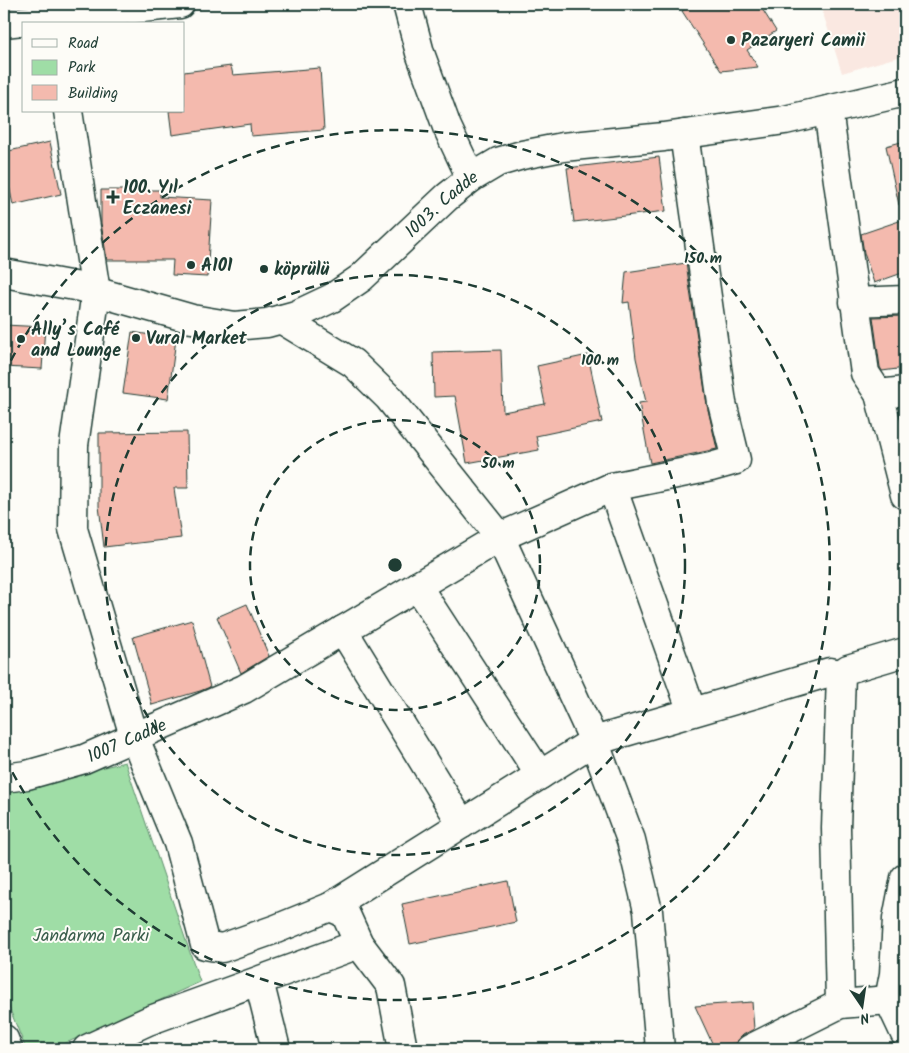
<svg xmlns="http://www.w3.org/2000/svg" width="909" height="1053" viewBox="0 0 909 1053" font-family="Kalam,sans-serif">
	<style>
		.built { fill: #fae8e1 }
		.green { fill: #9fdda6; stroke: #5f8d6d }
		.building { fill: #f4baae; stroke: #1f3d34 }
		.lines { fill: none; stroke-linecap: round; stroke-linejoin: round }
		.minor-casing { stroke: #1f3d34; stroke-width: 31 }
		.major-casing { stroke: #1f3d34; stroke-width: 31 }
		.minor { stroke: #fdfcf7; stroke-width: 28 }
		.major { stroke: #fdfcf7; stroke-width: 28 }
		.ring { fill: none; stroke: #1f3d34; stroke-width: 2.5; stroke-dasharray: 9 6 }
		.poi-dot { fill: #1f3d34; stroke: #fdfcf7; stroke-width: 2 }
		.labels { text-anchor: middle; stroke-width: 4; stroke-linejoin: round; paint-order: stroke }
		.poi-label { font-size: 18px; font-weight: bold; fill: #1f3d34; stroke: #fdfcf7; text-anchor: start }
		.street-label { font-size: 18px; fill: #1f3d34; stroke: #fdfcf7 }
		.park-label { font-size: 18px; fill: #395d4b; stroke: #fdfcf7 }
		.centre { fill: #1f3d34; stroke: #fdfcf7; stroke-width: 2.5 }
		.ring-label { font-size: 15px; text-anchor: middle; font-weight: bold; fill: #1f3d34; stroke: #fdfcf7; stroke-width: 4; stroke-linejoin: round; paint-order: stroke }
	</style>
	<rect width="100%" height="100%" fill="#fdfcf7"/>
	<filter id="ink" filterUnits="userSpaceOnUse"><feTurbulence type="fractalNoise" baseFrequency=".02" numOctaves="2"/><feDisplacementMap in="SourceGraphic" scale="10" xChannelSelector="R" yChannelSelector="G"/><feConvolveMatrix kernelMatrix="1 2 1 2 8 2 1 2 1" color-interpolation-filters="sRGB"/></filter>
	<g filter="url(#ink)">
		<path class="built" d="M820,4h85v51l-63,18z"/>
		<path class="green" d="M125,762l75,220 -147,67h-27l-22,-54v-204z"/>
		<path class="building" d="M693,4h66l17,27 -29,19 11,17 -37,4 -39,-60z
			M231,66l2,9 87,-7 4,62 -73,6 -1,-12 -78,11 -3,-24h15v-39z
			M905,141v63l-6,1 -13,-59z
			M50,142l11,52 -48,11 -9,-44v-9z
			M659,157l7,54 -92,11 -7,-54z
			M101,190h59v7l52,3 -5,77 -35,-2 1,-15h-66l-6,-37z
			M905,219v53l-31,11 -10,-30 -3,-19z
			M686,263l21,142 10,44 -67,14 -11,-60 7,-1 -10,-44 -7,-56 -6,1 3,-31z
			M905,316v52l-23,3 -2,-4 -7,-50z
			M4,325l41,2 -3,42 -38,-2z
			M132,332l44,7 -8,60 -45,-6z
			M501,350l2,62 42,-8 -8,-38 51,-11 14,67 -66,14 3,14 -72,13 -12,-67 -21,1 -1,-45z
			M187,432l1,56h-14l7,50 -77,9 -5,-41v-73z
			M247,604l22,52 -28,17 -24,-56z
			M192,620l18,67 -10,4 -48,14 -19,-68z
			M508,881l8,41 -106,22 -8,-40z
			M752,1002l2,27 -11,6 -7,8 -23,2 -18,-39z"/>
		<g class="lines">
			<defs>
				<g id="minor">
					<path d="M407,4l13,49 27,74 24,51"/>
					<path d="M4,23l176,-19"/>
					<path d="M828,110l37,263 14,21 26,101"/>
					<path d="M68,111l28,181 -22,153 -1,84 61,207 44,107 27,102 17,3 54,-19 54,-22 15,6 14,31 32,42 12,63"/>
					<path d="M854,302l51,-2"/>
					<path d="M281,319l72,44 36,35 111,139 94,204 37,99 17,71 12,138"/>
					<path d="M879,394l26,-3"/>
					<path d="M612,487l80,225"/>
					<path d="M417,586l123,189"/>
					<path d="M343,630l119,194"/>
					<path id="s1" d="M4,778l23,-3 57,-16 160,-70 256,-152 112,-50 99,-20 25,-7 -14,-57 -38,-269"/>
					<path d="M905,878l-8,41 -3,55 -5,26 16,34"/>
					<path d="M330,907l264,-166 236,-69 11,2"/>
					<path d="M259,981l17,68"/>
					<path d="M840,1004l-4,-176 5,-154 7,-5 57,-17"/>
					<path d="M4,1039l4,10"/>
					<path d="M87,1049l61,-28 211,-77"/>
					<path d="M750,1049l90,-45 49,-4 16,-5"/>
				</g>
				<g id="major">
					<path id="s2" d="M4,273l76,14 112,32 42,7 33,-3 29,-8 36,-17 29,-20 86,-81 24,-19 27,-16 24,-7 41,-8 101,-10 121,-17 120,-28"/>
				</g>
			</defs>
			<use href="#minor" class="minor-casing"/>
			<use href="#major" class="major-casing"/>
			<use href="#minor" class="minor"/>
			<use href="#major" class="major"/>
		</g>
	</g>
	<g class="ring">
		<circle cx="395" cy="565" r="145"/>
		<circle cx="395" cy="565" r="290"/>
		<path d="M4 374A435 435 0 1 1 4 756"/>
	</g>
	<g class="poi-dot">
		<circle cx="731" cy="40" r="5"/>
		<path d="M110.5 189.5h5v5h5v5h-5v5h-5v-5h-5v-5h5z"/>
		<circle cx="191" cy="265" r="5"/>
		<circle cx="264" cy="269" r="5"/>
		<circle cx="136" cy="338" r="5"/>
		<circle cx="21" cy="339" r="5"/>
	</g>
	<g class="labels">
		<g class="poi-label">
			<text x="741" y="46">Pazaryeri Camii</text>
			<text x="123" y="193">100. Yıl<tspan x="123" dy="21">Eczanesi</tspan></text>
			<text x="201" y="271">A101</text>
			<text x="274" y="275">köprülü</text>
			<text x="31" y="335">Ally’s Café<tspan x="31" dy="21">and Lounge</tspan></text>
			<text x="146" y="344">Vural Market</text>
		</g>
		<g class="street-label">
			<text dy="6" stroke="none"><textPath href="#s2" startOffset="484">1003. Cadde</textPath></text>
			<text dy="6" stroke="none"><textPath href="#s1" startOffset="129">1007 Cadde</textPath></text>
		</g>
		<g class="park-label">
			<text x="91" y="941">Jandarma Parki</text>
		</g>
	</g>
	<circle cx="395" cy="565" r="8" class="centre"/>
	<g class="ring-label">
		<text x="703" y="263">150 m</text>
		<text x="600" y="365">100 m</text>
		<text x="498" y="468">50 m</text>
	</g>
	<rect width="909" height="1053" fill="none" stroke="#fdfcf7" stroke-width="20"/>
	<rect x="10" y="10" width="889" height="1033" fill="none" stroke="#1f3d34" stroke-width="2" filter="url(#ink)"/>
	<rect x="22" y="22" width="162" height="90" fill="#fdfcf7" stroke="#a4b0a9"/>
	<rect x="32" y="39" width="25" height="8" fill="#fdfcf7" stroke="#a4b0a9"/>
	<text x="68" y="48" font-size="15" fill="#1f3d34">Road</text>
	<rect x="32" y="60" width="25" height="15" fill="#9fdda6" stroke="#a4b0a9"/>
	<text x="68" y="72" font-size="15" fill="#1f3d34">Park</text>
	<rect x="32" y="85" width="25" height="15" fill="#f4baae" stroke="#a4b0a9"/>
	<text x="68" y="98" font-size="15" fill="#1f3d34">Building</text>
	<g transform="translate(862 1006) rotate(167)" stroke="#fdfcf7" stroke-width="4" paint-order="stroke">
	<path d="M0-4L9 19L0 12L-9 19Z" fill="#1f3d34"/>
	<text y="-8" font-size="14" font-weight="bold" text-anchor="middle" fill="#1f3d34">N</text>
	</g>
</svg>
